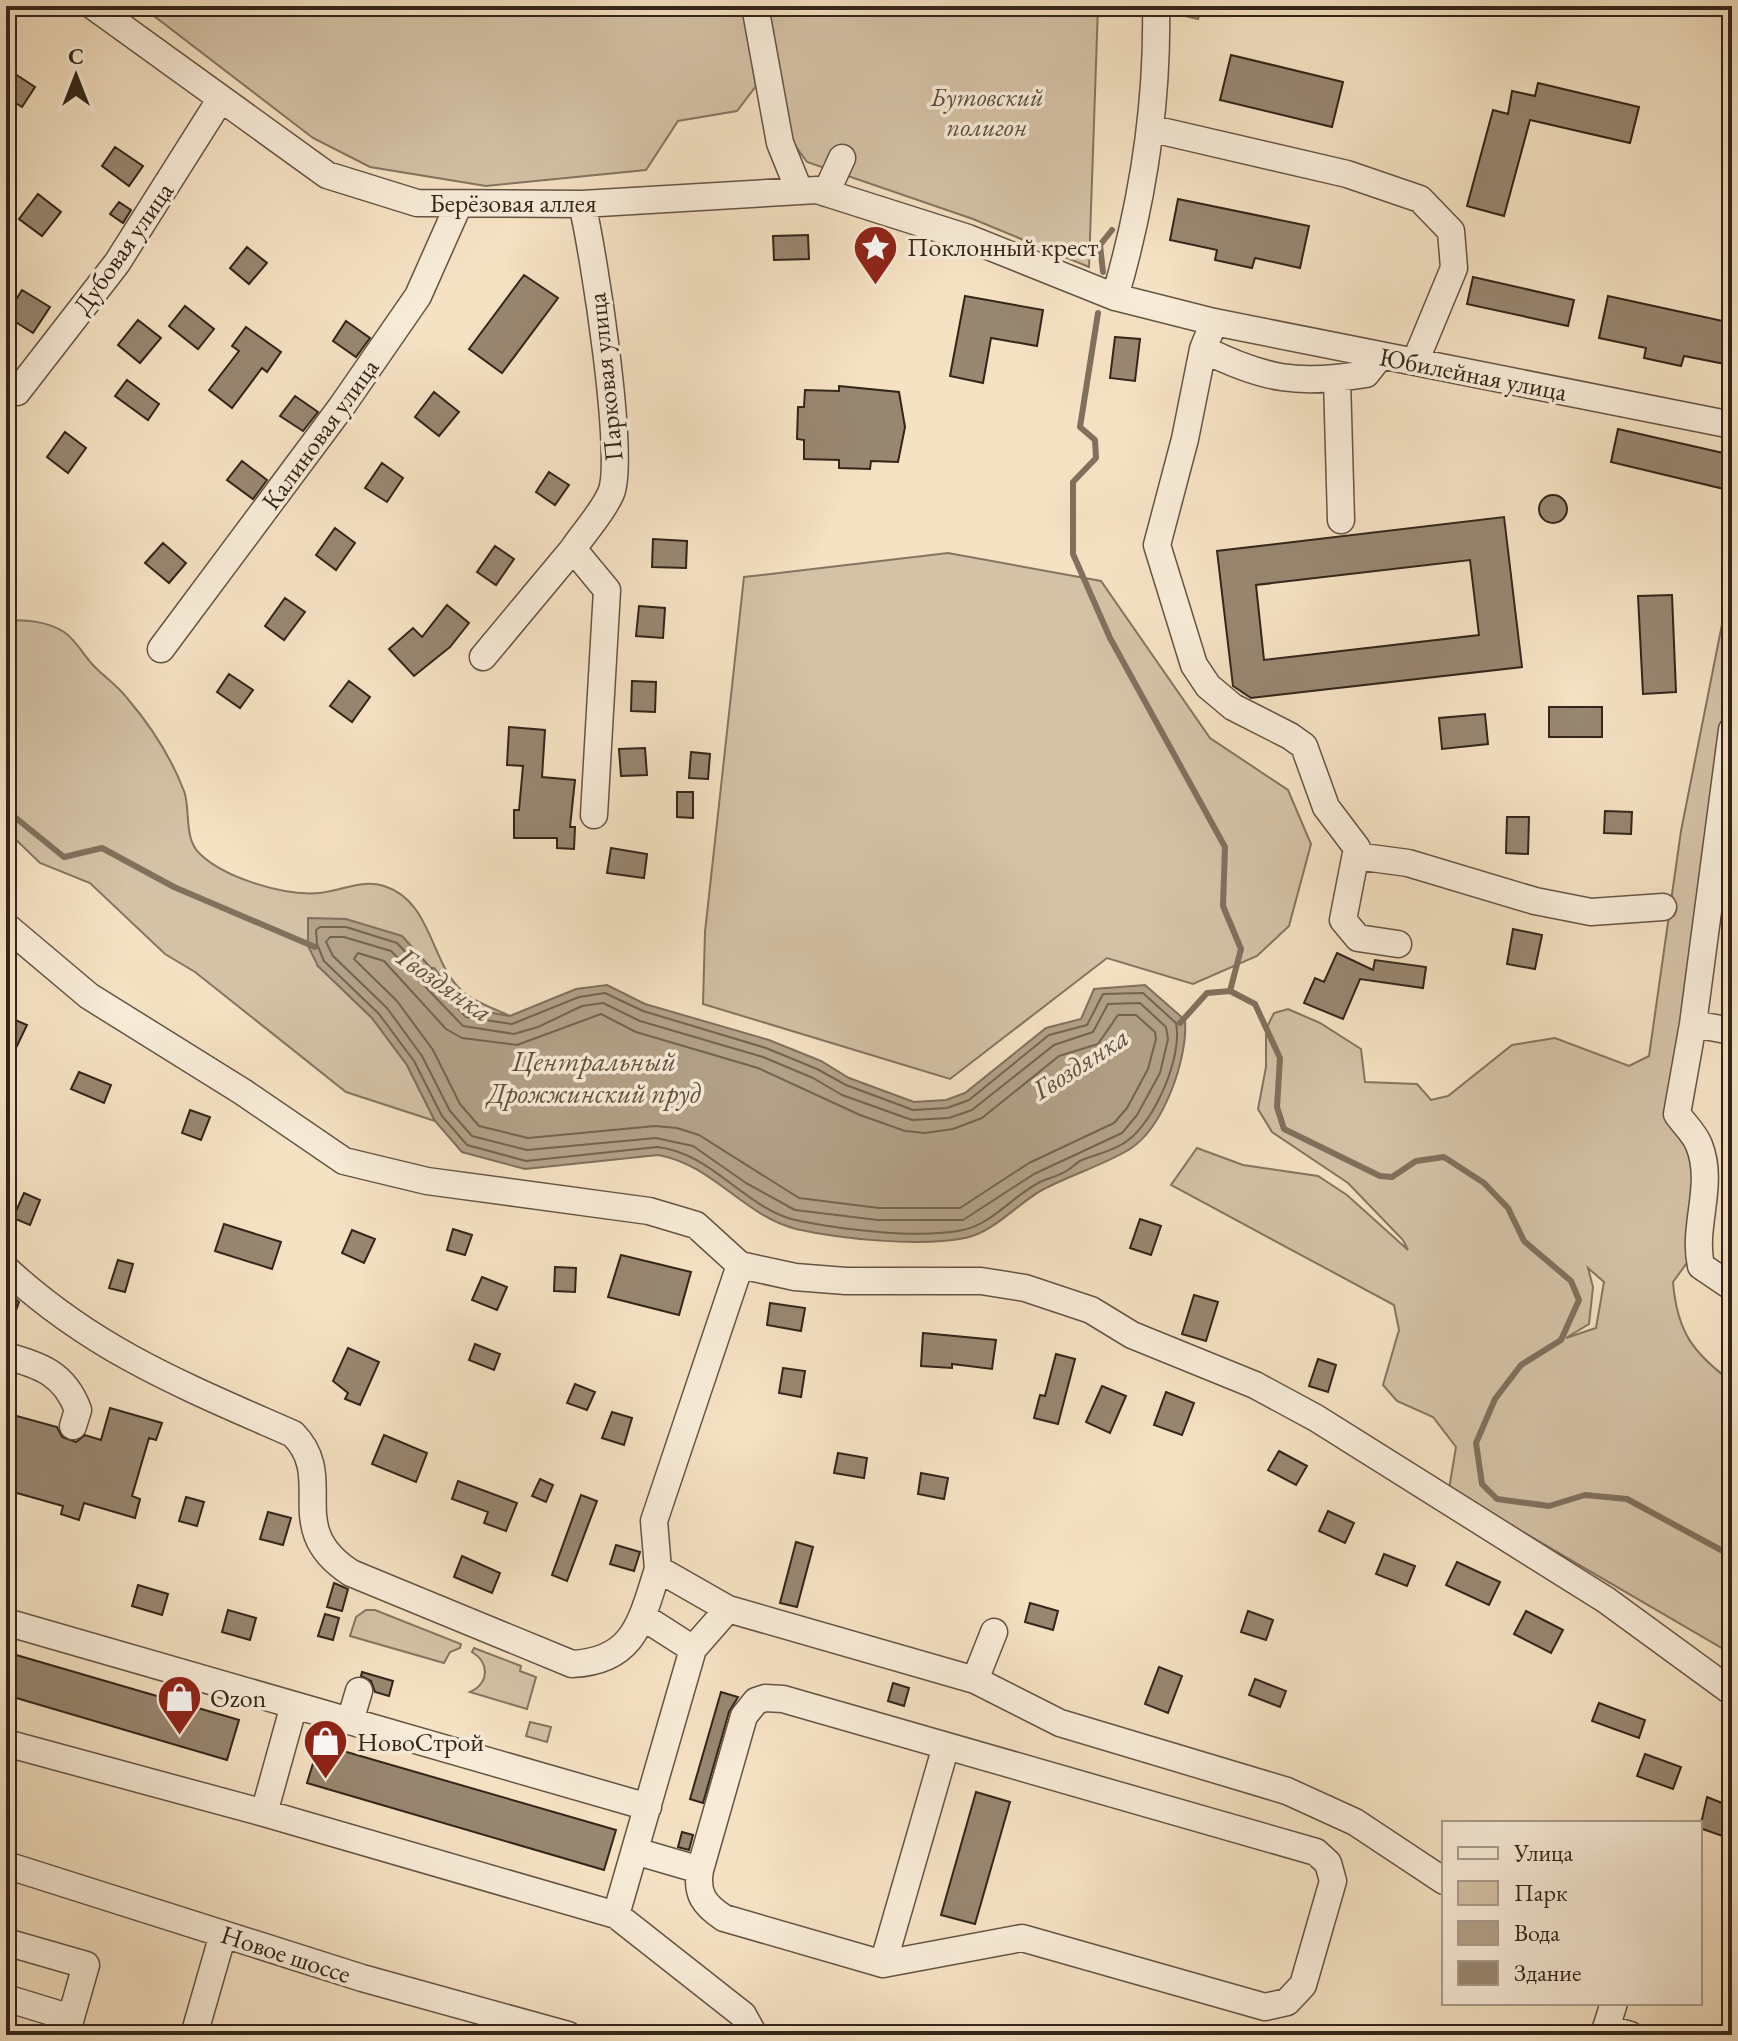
<svg xmlns="http://www.w3.org/2000/svg" width="1738" height="2041" viewBox="0 0 1738 2041" font-family="'EB Garamond',serif">
	<style>
		.green { fill: #d4c2a6; stroke: #847460; stroke-width: 2; fill-rule: evenodd }
		.water { fill: #b3a289; stroke: #80705c; stroke-width: 2 }
		.lines { fill: none; stroke-linecap: round; stroke-linejoin: round }
		.shore { stroke: #736451; stroke-width: 2 }
		.stream { stroke: #80705c; stroke-width: 6 }
		.building { fill: #988771; stroke: #332519; stroke-width: 2; fill-rule: evenodd }
		.minor-casing { stroke: #645444; stroke-width: 29 }
		.minor { stroke: #f8ecd8; stroke-width: 26 }
		.labels { text-anchor: middle; stroke-width: 7; stroke-linejoin: round; paint-order: stroke }
		.park-label { font-size: 26px; font-style: italic; fill: #5b4c3c; stroke: #f8ecd8 }
		.street-label { font-size: 26px; fill: #332519; stroke: #f8ecd8 }
		.poi-label { font-size: 26px; fill: #332519; stroke: #f8ecd8; text-anchor: start }
		.water-label { font-size: 28px; font-style: italic; fill: #605140; stroke: #f8ecd8 }
	</style>
	<rect width="100%" height="100%" fill="#f5e2c3"/>
	<filter id="stains"><feTurbulence type="fractalNoise" baseFrequency=".0025" numOctaves="4"/><feColorMatrix values="0 0 0 0 .2 0 0 0 0 .09 0 0 0 0 .02 0 0 0 .5 -.17"/></filter>
	<radialGradient id="worn" r=".72"><stop offset=".6" stop-color="#630" stop-opacity="0"/><stop offset="1" stop-color="#630" stop-opacity=".3"/></radialGradient>
	<path class="green" d="M141,6h602l13,80 -19,25 -59,10 -32,49 -160,16 -116,-19 -57,-29z
		M764,6h334l-9,261 -116,-48 -166,-57 -21,-29z
		M1143,6h59l-4,13z
		M948,553l153,28 109,157 78,52 23,54 -22,82 -32,30 -64,28 -86,-26 -157,121 -247,-75 2,-72 39,-355z
		M1732,574v189l-55,351 22,29 -2,106 -24,33c4,50 20,71 59,100v272l-283,-165 7,-42 -23,-30 -36,-16 -14,-16 16,-55 -5,-25 -223,-120 26,-37 46,17 75,11 29,19 61,55 -5,-10 -55,-57 -76,-51 -14,-23 8,-42v-38l8,-16 14,-4 32,14 41,26 4,33 52,2 14,16 17,-4 64,-51 43,-7 74,28 20,-10 32,-225zM1588,1268l16,14 -8,46 -30,10 23,-14 4,-37z
		M6,620c20,0 41,1 58,12 11,7 19,22 28,32 11,12 25,21 35,34 23,27 44,59 57,93 7,19 -1,47 16,63 25,24 84,42 119,39 22,-2 42,-14 65,-7 48,15 46,76 78,105 11,11 34,18 48,25l-42,-7 -34,-41 -116,-2 54,52 35,47 28,56 -89,-29 -151,-120 -30,-18 -75,-71 -50,-20 -34,-33z
		M366,1610h9l86,34 -1,4 -10,4 -6,11 -94,-27 6,-19z
		M474,1648l47,18 -1,5 16,6 -9,32 -57,-17c19,-9 20,-29 2,-40z
		M530,1722l21,5 -4,15 -21,-6z"/>
	<path class="water" d="M308,918l38,1 56,17 66,73 42,7 66,-27 31,-4 38,19 124,36 52,21 28,17 65,24 32,-2 19,-7 81,-65 35,-9 13,-30 51,-4 40,35c3,38 -21,107 -55,129 -26,16 -60,26 -88,41 -25,14 -48,42 -77,48 -46,9 -124,1 -169,-9 -52,-13 -84,-65 -138,-74l-133,14 -63,-17 -27,-31 -28,-56 -35,-47 -54,-52 -10,-20z"/>
	<g class="lines">
		<path class="shore" d="M320,927h26l51,16 69,74 46,7 67,-27 26,-4 38,18 123,37 51,21 29,16 67,25 34,-2 22,-8 80,-65 38,-10 16,-31 40,-1 33,30c7,33 -21,98 -49,118 -13,10 -30,13 -45,19 -5,2 -9,7 -14,10 -9,6 -19,8 -28,12 -26,13 -48,42 -77,48 -44,9 -118,0 -163,-9 -54,-10 -86,-68 -143,-74l-131,14 -59,-16 -25,-29 -28,-55 -35,-47 -55,-53 -7,-17 -1,-14z
			M330,937h14l47,14 72,75 51,8 24,-7 44,-21 21,-3 37,18 123,36 50,21 29,17 70,25 37,-2 23,-8 82,-65 39,-13 15,-28 32,-1 26,24 2,12 -8,34 -23,42 -15,18 -88,41 -71,46h-85l-83,-10 -49,-27 -53,-37 -37,-8 -129,12 -55,-14 -22,-25 -28,-55 -35,-48 -54,-52 -7,-14z
			M358,953l26,8 62,68 16,9 55,7 84,-31 35,18 122,36 102,47 45,16 20,2 28,-4 29,-11 77,-62 39,-12 20,-29h18l19,17 1,7 -8,30 -21,39 -13,15 -85,40 -69,45h-81l-80,-10 -100,-63 -22,-7 -22,-2 -127,12 -49,-12 -19,-22 -27,-54 -36,-49 -43,-42z"/>
		<path class="stream" d="M1103,272l-3,-27 12,-15
			M1098,313l-18,114 15,13 1,18 -23,24v72l37,84 115,209 -2,59 18,43 -11,42
			M6,810l58,47 38,-9 72,39 141,60
			M1180,1023l27,-30 23,-2 25,13 25,54 -3,49 7,22 96,47 12,1 24,-16 28,-4 40,26 24,25 16,33 47,40 8,19 -18,40 -40,25 -26,34 -19,44 6,41 15,15 52,7 36,-11 42,4 105,57"/>
	</g>
	<path class="building" d="M1231,55l112,27 -11,45 -112,-27z
		M6,68l29,19 -13,20 -16,-10z
		M1538,83l101,24 -9,36 -100,-23 -26,96 -37,-10 26,-96 15,4 4,-23 23,5z
		M115,147l28,19 -14,20 -27,-20z
		M38,194l23,18 -19,24 -23,-17z
		M1178,199l131,27 -9,42 -45,-10 -3,10 -37,-8 2,-10 -47,-10z
		M119,202l12,8 -8,13 -13,-9z
		M808,235l1,24 -35,1 -1,-24z
		M247,247l20,16 -18,21 -19,-16z
		M524,275l34,23 -56,75 -33,-24z
		M1473,277l101,23 -6,26 -101,-22z
		M22,290l28,17 -17,26 -27,-17z
		M965,296l78,14 -6,36 -46,-8 -8,45 -33,-7z
		M1608,296l124,27 -2,42 -46,-9 -3,10 -37,-8 2,-10 -47,-10z
		M185,306l29,23 -16,20 -29,-23z
		M138,320l23,18 -21,25 -22,-18z
		M346,321l24,17 -14,19 -23,-16z
		M246,327l35,25 -14,20 -5,-4 -30,40 -23,-18 30,-39 -7,-5z
		M1115,337l25,2 -5,42 -25,-3z
		M127,380l32,24 -11,16 -33,-24z
		M839,386l60,6 6,35 -7,35 -27,-1 -1,8 -31,-1v-8l-35,-1v-19l-7,-1 1,-32h6l1,-17 34,1z
		M434,392l25,20 -20,24 -24,-19z
		M295,396l23,16 -15,19 -23,-15z
		M1618,429l114,26 -8,34 -113,-27z
		M65,432l21,16 -18,25 -21,-16z
		M242,461l25,19 -14,19 -26,-19z
		M382,463l21,15 -16,24 -22,-14z
		M549,472l20,13 -14,20 -19,-13z
		M1539 509a14 14 0 1 1 28 0a14 14 0 1 1-28 0Z
		M1504,517l18,150 -271,31 -18,-12 -16,-135zM1470,560l9,75 -215,25 -8,-75z
		M335,528l20,15 -19,27 -20,-15z
		M653,539l34,2 -1,27 -34,-1z
		M163,543l23,20 -17,20 -24,-20z
		M495,546l19,13 -18,26 -19,-13z
		M1672,595l4,97 -33,2 -5,-98z
		M285,598l20,14 -21,28 -19,-14z
		M447,605l22,18 -19,24 -36,29 -25,-27 24,-21 9,9z
		M639,606l26,2 -2,30 -27,-2z
		M229,674l24,16 -13,18 -23,-16z
		M349,681l21,16 -18,25 -22,-16z
		M632,681l24,1 -1,30 -24,-1z
		M1549,707h53v30h-53z
		M1485,714l3,30 -46,5 -3,-31z
		M509,727l36,3 -3,47 33,3 -5,47h5l-1,22 -17,-1v-10h-43v-28h5l4,-44 -16,-1z
		M645,748l2,27 -26,1 -2,-27z
		M691,752l19,2 -2,25 -19,-1z
		M677,792h16v26l-16,-1z
		M1605,811l27,1 -1,22 -27,-1z
		M1507,817h22l-1,37 -22,-1z
		M611,848l36,6 -3,24 -37,-5z
		M1513,929l29,6 -7,34 -28,-5z
		M1337,953l36,17 2,-10 51,7 -3,21 -63,-9 -17,40 -39,-16 11,-25 9,4z
		M6,1016l21,9 -10,21 -11,-5z
		M79,1072l32,13 -7,18 -33,-14z
		M190,1110l20,7 -9,23 -19,-7z
		M24,1193l16,7 -10,25 -17,-7z
		M1140,1219l21,7 -10,29 -21,-7z
		M224,1224l57,18 -9,27 -57,-18z
		M453,1229l19,6 -7,20 -18,-5z
		M352,1230l23,9 -11,24 -22,-10z
		M621,1255l70,17 -12,43 -71,-18z
		M118,1260l15,4 -8,28 -16,-4z
		M555,1267l21,1 -1,24 -21,-1z
		M482,1277l25,10 -10,23 -25,-10z
		M6,1290l13,12 -11,31h-2z
		M1194,1295l24,7 -12,39 -24,-7z
		M770,1303l35,5 -4,23 -34,-6z
		M923,1333l73,7 -4,29 -40,-5v4l-31,-2z
		M475,1344l25,10 -6,16 -25,-10z
		M348,1348l31,14 -19,43 -15,-6 3,-6 -15,-12z
		M1056,1354l19,5 -17,65 -24,-6 6,-23 5,1z
		M1318,1359l18,6 -8,27 -19,-6z
		M783,1368l22,3 -4,26 -22,-4z
		M575,1384l20,8 -8,18 -20,-7z
		M1102,1386l24,10 -16,37 -24,-11z
		M1166,1392l28,11 -12,32 -28,-10z
		M110,1408l52,15 -6,17 -7,-2 -17,58 8,3 -5,19 -51,-15 -5,17 -18,-6 2,-8 -57,-16v-77l51,14 5,10 14,5 9,-7 16,5z
		M612,1412l20,6 -8,27 -22,-7z
		M384,1435l43,18 -11,29 -44,-18z
		M1279,1451l28,15 -11,19 -28,-15z
		M838,1453l29,5 -3,20 -30,-5z
		M921,1473l27,5 -4,21 -26,-5z
		M540,1479l13,6 -7,17 -14,-6z
		M458,1481l59,22 -11,28 -22,-8 4,-11 -36,-13z
		M581,1495l16,6 -30,80 -15,-6z
		M186,1497l18,5 -7,24 -18,-5z
		M1328,1511l26,12 -9,20 -26,-12z
		M268,1512l23,6 -8,27 -23,-6z
		M796,1542l17,5 -16,60 -17,-4z
		M616,1545l24,7 -6,19 -24,-7z
		M1384,1554l31,12 -8,20 -31,-12z
		M462,1556l38,17 -8,20 -38,-16z
		M1457,1562l43,20 -11,23 -43,-20z
		M334,1583l14,6 -6,22 -15,-4z
		M138,1585l30,9 -6,21 -30,-9z
		M1030,1603l28,8 -5,19 -28,-8z
		M228,1610l28,8 -6,22 -28,-8z
		M1248,1611l25,9 -7,20 -25,-8z
		M1526,1611l37,19 -12,23 -37,-19z
		M325,1614l14,4 -6,22 -15,-4z
		M6,1652l233,68 -12,40 -221,-65z
		M1159,1667l23,9 -14,37 -23,-9z
		M362,1672l31,9 -4,15 -14,-4 -4,-11 -10,-5z
		M1255,1679l31,12 -6,16 -31,-12z
		M893,1683l16,5 -5,18 -16,-5z
		M721,1692l17,5 -9,15 -26,91 -13,-4z
		M1599,1703l46,17 -6,18 -47,-17z
		M319,1744l297,86 -12,40 -297,-87z
		M1645,1754l36,13 -8,22 -36,-13z
		M976,1792l34,10 -35,122 -34,-9z
		M1707,1797l25,10 -4,31 -28,-10z
		M682,1832l11,3 -4,15 -11,-3z"/>
	<g class="lines">
		<defs>
			<path id="minor" d="M93,6l234,169 90,28 165,1 235,-14 151,48 147,59 99,25 518,103
				M755,6l25,137 19,47
				M1153,129l194,45 73,25 31,32 3,37 -39,94
				M826,193l16,-35
				M582,204c11,45 44,254 29,289 -8,19 -26,38 -38,56l34,41 -13,225
				M1115,297c28,-96 43,-191 41,-291
				M1214,322l-11,27 -18,90 -28,106 37,120 14,21 25,21 57,29 14,10 22,61 31,41 -14,72 15,18 40,6
				M1203,349c62,31 96,36 163,25l15,-19
				M1337,379l4,141
				M17,392l100,-129 103,-163
				M161,649l181,-243 76,-110 40,-90
				M483,657l90,-108
				M1732,730l-39,294 -16,90c7,10 18,20 22,31 16,40 -7,81 2,121l31,21
				M1356,856l52,7 127,38 56,11 72,-5
				M6,926l83,70 154,96 101,69 83,20 222,30 47,14 44,40 55,12 51,4h135l44,7 66,22 41,25 123,50 61,33 290,182 126,92
				M1693,1024l39,7
				M740,1265l-86,256 4,48 70,40 247,71 19,-48
				M6,1269c89,82 178,117 287,165 45,45 -12,94 58,139l221,91c63,-3 69,-43 86,-95
				M6,1356c34,9 59,18 72,54l-5,16
				M643,1617l50,32
				M6,1622l642,185
				M975,1680l85,43 227,68 68,31 89,59
				M765,1698l18,1 533,153 12,11 5,18 -30,104 -16,17 -22,5 -243,-69 -139,26 -159,-46c-20,-13 -28,-24 -24,-48l44,-154 12,-15z
				M350,1721l9,-30
				M6,1743l258,70 352,102 127,100 11,20
				M264,1813l30,-108
				M635,1851l65,19
				M6,1865l356,113 206,57
				M616,1915l77,-266 35,-40
				M6,1942l80,23 -20,70
				M883,1964l63,-218
				M6,1998l65,20
				M1614,2003l-8,25 24,7
				M194,2035l29,-101"/>
		</defs>
		<use href="#minor" class="minor-casing"/>
		<use href="#minor" class="minor"/>
	</g>
	<defs>
		<symbol id="sight-pin" viewBox="-11 -11 22 30"><path d="M0 17L-7.5 6A9.5 9.5 0 1 1 7.5 6Z" fill="#8f2418" stroke="#f8ecd8"/><path d="M0-6L1.8-2.2L6-1.7L2.9 1.2L3.7 5.4L0 3.3L-3.7 5.4L-2.9 1.2L-6-1.7L-1.8-2.2Z" fill="#fff"/></symbol>
		<symbol id="shop-pin" viewBox="-11 -11 22 30"><path d="M0 17L-7.5 6A9.5 9.5 0 1 1 7.5 6Z" fill="#8f2418" stroke="#f8ecd8"/><path d="M-5-2.5h2.3a2.7 3.5 0 0 1 5.4 0H5L5.5 6h-11ZM-1.5-2.5h3a1.5 2.3 0 0 0-3 0Z" fill="#fff"/></symbol>
	</defs>
	<g fill-rule="evenodd">
		<use href="#sight-pin" x="850" y="222" width="51" height="69"/>
		<use href="#shop-pin" x="154" y="1672" width="51" height="69"/>
		<use href="#shop-pin" x="300" y="1716" width="51" height="69"/>
	</g>
	<g class="labels">
		<g class="park-label">
			<text x="987" y="106">Бутовский<tspan x="987" dy="30">полигон</tspan></text>
		</g>
		<g class="street-label">
			<text x="513" y="212">Берёзовая аллея</text>
			<text transform="translate(123 248) rotate(-55)" y="9">Дубовая улица</text>
			<text transform="translate(1473 374) rotate(11)" y="9">Юбилейная улица</text>
			<text transform="translate(605 377) rotate(-96)" y="9">Парковая улица</text>
			<text transform="translate(320 434) rotate(-54)" y="9">Калиновая улица</text>
			<text transform="translate(286 1954) rotate(18)" y="9">Новое шоссе</text>
		</g>
		<g class="poi-label">
			<text x="907" y="256">Поклонный крест</text>
			<text x="210" y="1707">Ozon</text>
			<text x="357" y="1751">НовоСтрой</text>
		</g>
		<g class="water-label">
			<text transform="translate(445 984) rotate(35)" y="10">Гвоздянка</text>
			<text x="594" y="1071">Центральный<tspan x="594" dy="32">Дрожжинский пруд</tspan></text>
			<text transform="translate(1080 1063) rotate(-33)" y="10">Гвоздянка</text>
		</g>
	</g>
	<rect width="1738" height="2041" fill="none" stroke="#f5e2c3" stroke-width="32"/>
	<rect x="8" y="8" width="1722" height="2025" fill="none" stroke="#332519" stroke-width="4"/>
	<rect x="16" y="16" width="1706" height="2009" fill="none" stroke="#332519" stroke-width="2"/>
	<rect x="1442" y="1821" width="260" height="184" fill="#f8ecd8" stroke="#a99c8c" stroke-width="2"/>
	<rect x="1458" y="1847" width="40" height="12" fill="#f8ecd8" stroke="#a99c8c" stroke-width="2"/>
	<text x="1514" y="1861" font-size="24" fill="#332519">Улица</text>
	<rect x="1458" y="1881" width="40" height="24" fill="#d4c2a6" stroke="#a99c8c" stroke-width="2"/>
	<text x="1514" y="1901" font-size="24" fill="#332519">Парк</text>
	<rect x="1458" y="1921" width="40" height="24" fill="#b3a289" stroke="#a99c8c" stroke-width="2"/>
	<text x="1514" y="1941" font-size="24" fill="#332519">Вода</text>
	<rect x="1458" y="1961" width="40" height="24" fill="#988771" stroke="#a99c8c" stroke-width="2"/>
	<text x="1514" y="1981" font-size="24" fill="#332519">Здание</text>
	<g transform="translate(76 76)" stroke="#f8ecd8" stroke-width="6" paint-order="stroke">
	<path d="M0-6L14 30L0 20L-14 30Z" fill="#332519"/>
	<text y="-12" font-size="22" font-weight="bold" text-anchor="middle" fill="#332519">С</text>
	</g>
	<rect width="100%" height="100%" filter="url(#stains)"/>
	<rect width="100%" height="100%" fill="url(#worn)"/>
</svg>
